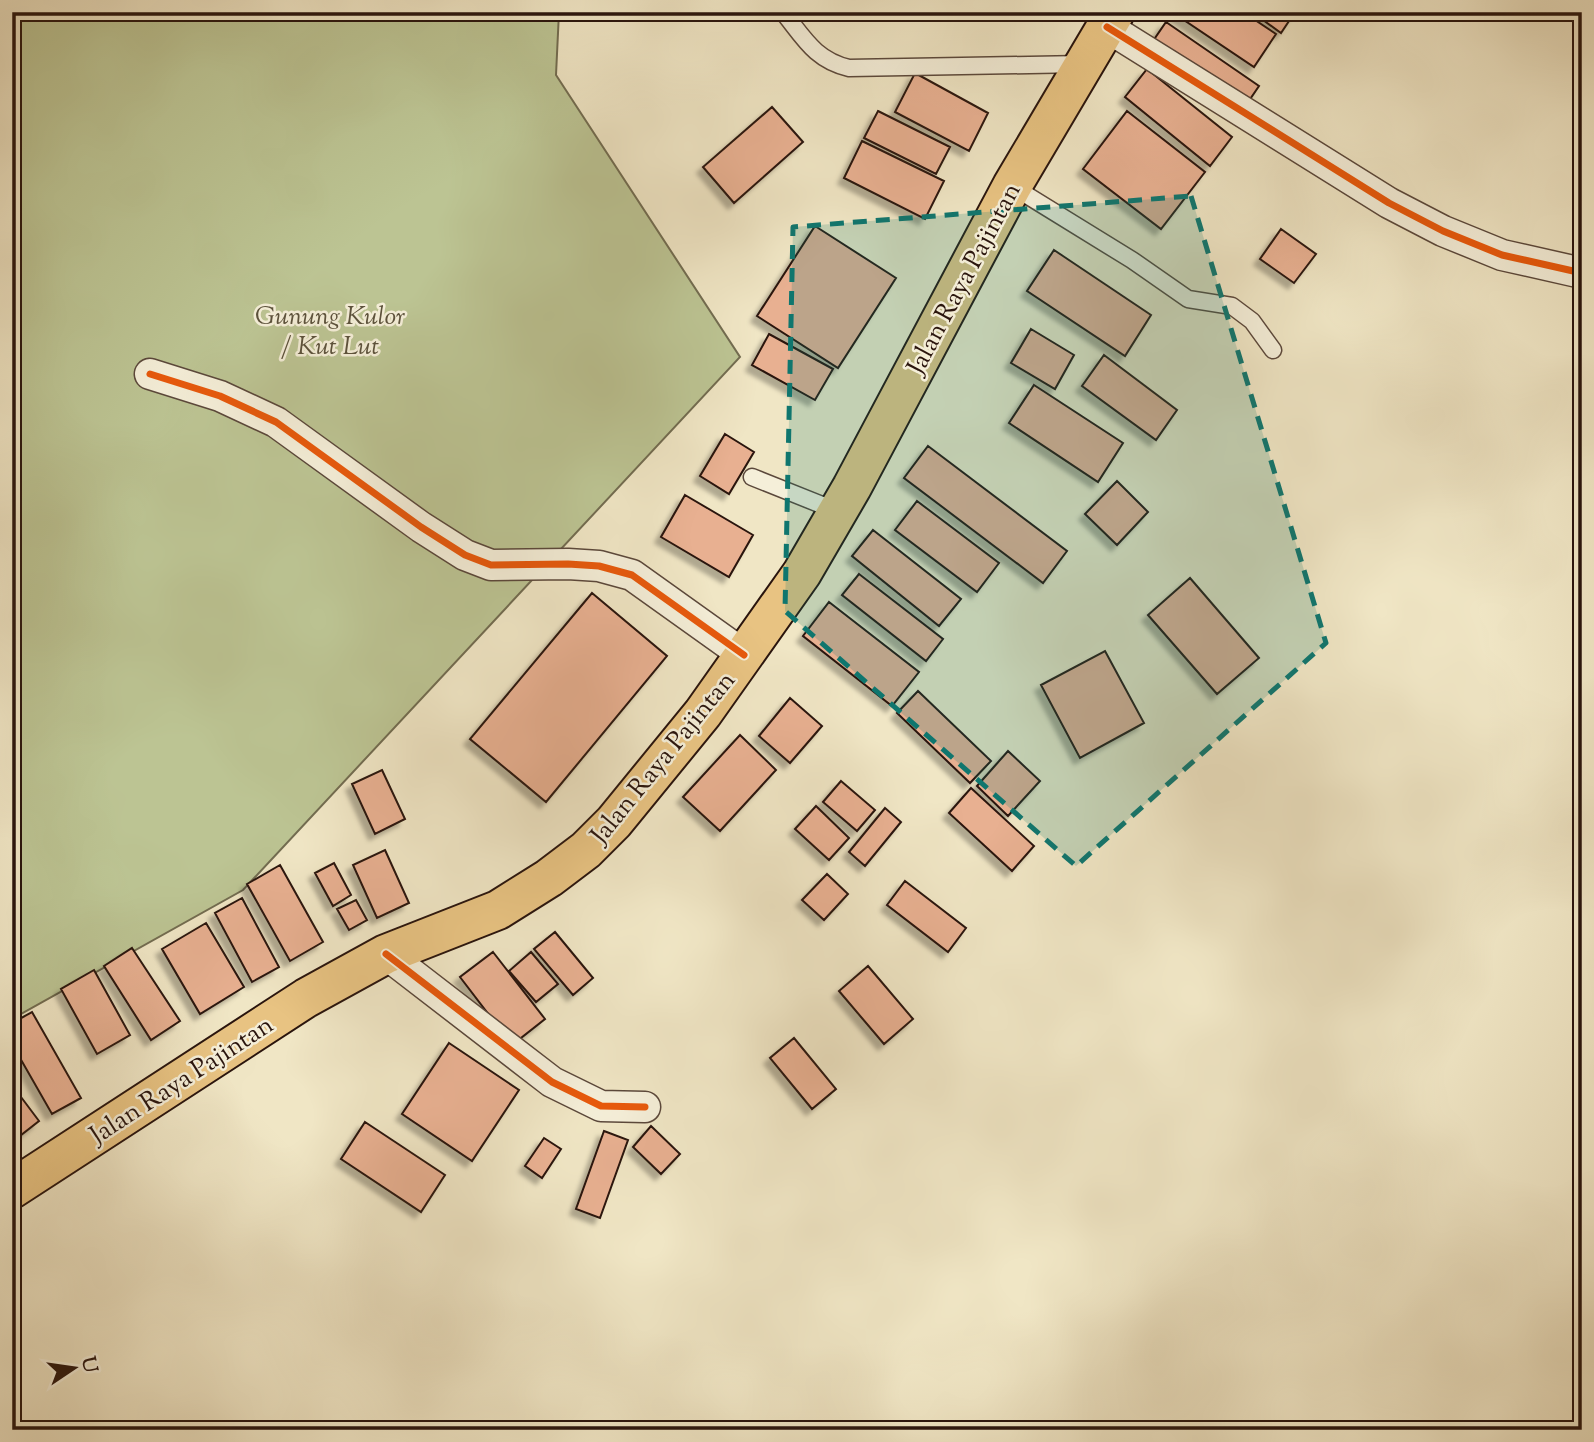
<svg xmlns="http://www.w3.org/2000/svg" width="1594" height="1442" viewBox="0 0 1594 1442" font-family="'Sorts Mill Goudy',serif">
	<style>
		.green { fill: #bcc493; stroke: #726c50; stroke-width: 2 }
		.building { fill: #e8b091; stroke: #29140d; stroke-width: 2; filter: url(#shadow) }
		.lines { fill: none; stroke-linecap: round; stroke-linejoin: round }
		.lane-casing { stroke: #5b483b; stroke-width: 19 }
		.street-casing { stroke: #5b483b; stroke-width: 33 }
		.primary-casing { stroke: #29140d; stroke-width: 42 }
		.lane { stroke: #f5efd9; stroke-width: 16 }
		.street { stroke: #f5efd9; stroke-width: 30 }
		.primary { stroke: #e8c382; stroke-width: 38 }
		.cycleway-casing { stroke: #f5efd9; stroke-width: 11 }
		.cycleway { stroke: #e8590c; stroke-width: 7 }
		.marked { fill: #0f766e; fill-opacity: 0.2; stroke: #0f766e; stroke-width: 5; stroke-dasharray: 14 9; stroke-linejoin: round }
		.labels { text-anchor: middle; stroke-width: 5; stroke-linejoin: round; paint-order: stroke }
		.street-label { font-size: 26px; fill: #29140d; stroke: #f5efd9 }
		.park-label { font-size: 26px; font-style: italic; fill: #5c523c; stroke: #f5efd9 }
	</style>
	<defs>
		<filter id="shadow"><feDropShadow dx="-6" dy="6" stdDeviation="2" flood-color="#0004"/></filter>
	</defs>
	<rect width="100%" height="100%" fill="#f0e6c5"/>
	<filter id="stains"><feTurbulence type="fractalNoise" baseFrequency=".00286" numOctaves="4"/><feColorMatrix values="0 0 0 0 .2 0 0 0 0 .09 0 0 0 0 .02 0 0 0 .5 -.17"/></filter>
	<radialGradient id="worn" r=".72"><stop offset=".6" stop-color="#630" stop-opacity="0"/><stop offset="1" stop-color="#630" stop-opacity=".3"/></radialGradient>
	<path class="green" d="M12,12h547l-3,63 184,282 -497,533 -231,129z"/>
	<path class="building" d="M1172,12h71l33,22 -22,33z
		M1252,12h43l-14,21z
		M1166,22l93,64 -13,19 -93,-64z
		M1147,69l85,68 -22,29 -85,-69z
		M915,73l73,40 -19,38 -74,-39z
		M772,107l31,35 -69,61 -31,-36z
		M878,111l72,36 -14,27 -72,-36z
		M1127,111l78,61 -44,57 -78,-60z
		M862,141l82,40 -19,38 -81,-41z
		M815,226l81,52 -58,90 -81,-52z
		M1281,229l35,25 -22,29 -34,-24z
		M1054,250l97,65 -26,41 -98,-65z
		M1031,329l43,26 -19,34 -44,-26z
		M769,334l64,35 -18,31 -63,-35z
		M1104,355l73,55 -21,30 -74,-54z
		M1034,385l89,58 -25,39 -89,-59z
		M725,434l29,18 -25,42 -29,-18z
		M928,446l139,105 -24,32 -139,-105z
		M1117,481l31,31 -31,33 -32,-31z
		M685,495l68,40 -24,42 -68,-40z
		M917,501l82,62 -22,29 -82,-62z
		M873,530l88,69 -22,27 -87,-70z
		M859,574l84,65 -17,22 -84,-66z
		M1190,578l69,80 -42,36 -69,-79z
		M592,593l75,63 -121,146 -76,-63z
		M829,602l90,70 -27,34 -89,-70z
		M1105,651l39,72 -64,35 -39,-73z
		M918,691l73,70 -21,22 -73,-70z
		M790,698l32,28 -32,37 -31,-27z
		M740,735l36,35 -56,61 -37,-34z
		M1008,751l32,30 -32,35 -31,-30z
		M382,770l23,49 -30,15 -23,-50z
		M841,781l34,29 -18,21 -34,-29z
		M971,788l63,58 -22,25 -63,-58z
		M816,806l33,32 -20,22 -34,-31z
		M885,808l16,14 -36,44 -16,-14z
		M385,850l24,53 -32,15 -24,-53z
		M334,863l17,32 -18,11 -18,-33z
		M280,865l43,77 -33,19 -43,-77z
		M827,874l21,20 -24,26 -22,-20z
		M905,881l61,47 -18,24 -61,-47z
		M242,898l37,69 -27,15 -37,-69z
		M356,900l11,20 -18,10 -12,-21z
		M206,923l38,64 -44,27 -38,-65z
		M555,932l38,46 -20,17 -39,-46z
		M132,948l48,73 -29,19 -47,-74z
		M493,952l52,67 -33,26 -52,-68z
		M531,952l27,32 -22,18 -27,-31z
		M868,966l45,53 -29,25 -45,-53z
		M94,970l36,65 -33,19 -36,-65z
		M32,1012l49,86 -29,16 -40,-70v-21z
		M794,1038l42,51 -24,20 -42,-51z
		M449,1043l70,47 -47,71 -70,-47z
		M12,1085l27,36 -23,18 -4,-6z
		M365,1122l80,53 -24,37 -80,-53z
		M651,1126l29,28 -19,20 -28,-27z
		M604,1131l24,9 -28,78 -24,-9z
		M544,1138l17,11 -19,29 -17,-12z"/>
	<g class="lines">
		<defs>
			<path id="lane" d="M783,12c21,26 32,48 66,56l234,-4
				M1012,186l120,74 56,39 44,7 20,15 21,29
				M752,477l85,34"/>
			<path id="street" d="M1107,27l282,176 54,28 59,24 80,18
				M150,374l70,22 56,26 145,105 44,28 26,10 77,-1 31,2 33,9 112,80
				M386,954l166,128 49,24 44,1"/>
			<path id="primary" d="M12,1189l294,-191 80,-44 112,-44 51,-32 37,-28 28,-28 89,-109 99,-140 50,-86 160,-301 103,-174"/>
		</defs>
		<use href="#lane" class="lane-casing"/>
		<use href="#street" class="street-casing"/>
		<use href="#primary" class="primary-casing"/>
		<use href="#lane" class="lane"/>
		<use href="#street" class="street"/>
		<use href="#primary" class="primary"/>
		<defs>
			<path id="cycleway" d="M1107,27l282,176 54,28 59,24 80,18
				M150,374l70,22 56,26 145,105 44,28 26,10 77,-1 31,2 33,9 112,80
				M386,954l166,128 49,24 44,1"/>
		</defs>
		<use href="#cycleway" class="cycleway-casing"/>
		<use href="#cycleway" class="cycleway"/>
	</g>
	<path class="marked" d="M1191,196l135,447 -250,223 -291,-255 8,-384z"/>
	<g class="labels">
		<g class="street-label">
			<text transform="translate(963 278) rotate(-62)" y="9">Jalan Raya Pajintan</text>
			<text transform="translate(662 757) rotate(-51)" y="9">Jalan Raya Pajintan</text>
			<text transform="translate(181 1079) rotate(-33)" y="9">Jalan Raya Pajintan</text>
		</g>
		<g class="park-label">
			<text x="330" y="324">Gunung Kulor<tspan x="330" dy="30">/ Kut Lut</tspan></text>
		</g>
	</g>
	<rect width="1594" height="1442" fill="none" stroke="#f0e6c5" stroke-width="42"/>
	<rect x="14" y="14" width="1566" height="1414" fill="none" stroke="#29140d" stroke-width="3.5"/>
	<rect x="21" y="21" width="1552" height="1400" fill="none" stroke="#29140d" stroke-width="2"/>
	<g transform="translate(74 1368) rotate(77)" stroke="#f5efd9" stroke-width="5" paint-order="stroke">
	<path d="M0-5L12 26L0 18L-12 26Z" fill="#29140d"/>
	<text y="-10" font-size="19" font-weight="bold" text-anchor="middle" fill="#29140d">U</text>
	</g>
	<rect width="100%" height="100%" filter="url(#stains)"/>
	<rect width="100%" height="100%" fill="url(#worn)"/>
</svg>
